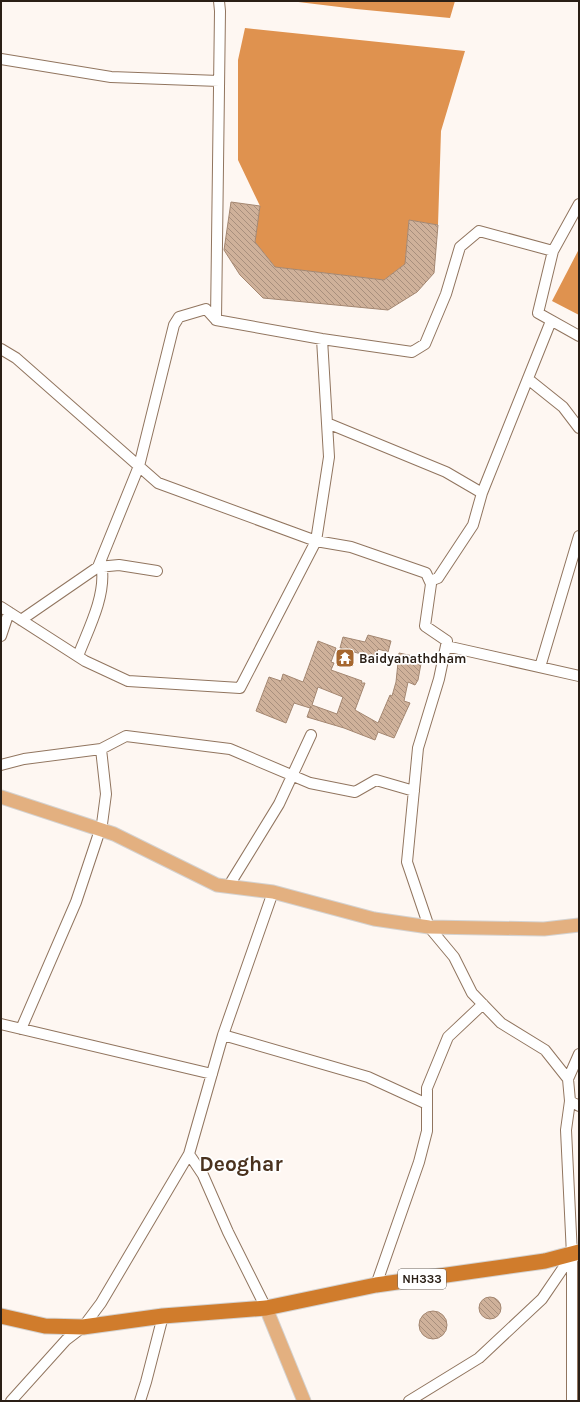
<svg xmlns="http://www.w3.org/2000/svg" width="580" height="1402" viewBox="0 0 580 1402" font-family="Karla,sans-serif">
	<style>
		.water { fill: #df924f }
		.building { fill: url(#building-back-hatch); stroke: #a48771; fill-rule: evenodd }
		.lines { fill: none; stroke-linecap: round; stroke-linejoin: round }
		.minor-casing { stroke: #91755f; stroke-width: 12 }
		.major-casing { stroke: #d4d2d0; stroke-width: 15 }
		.highway-casing { stroke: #d4d2d0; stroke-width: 17 }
		.minor { stroke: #fff; stroke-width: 10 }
		.major { stroke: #e3b080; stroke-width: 13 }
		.highway { stroke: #d07c2c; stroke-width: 15 }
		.labels { text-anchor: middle; stroke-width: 3.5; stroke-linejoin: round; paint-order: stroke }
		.shield { fill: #fff; stroke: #6a625c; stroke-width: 1 }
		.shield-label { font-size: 12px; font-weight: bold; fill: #2a1f16 }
		.poi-label { font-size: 13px; font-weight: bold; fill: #2a1f16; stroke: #fff; text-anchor: start }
		.town-label { font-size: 21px; font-weight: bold; fill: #4a321e; stroke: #fff }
	</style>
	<defs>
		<pattern id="building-back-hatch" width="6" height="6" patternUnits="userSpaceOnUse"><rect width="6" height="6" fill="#cfb19a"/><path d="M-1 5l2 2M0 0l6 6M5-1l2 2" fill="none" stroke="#a88f7d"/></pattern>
	</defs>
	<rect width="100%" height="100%" fill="#fef7f2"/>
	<path class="water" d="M290,1h165l-5,17 -94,-9z
		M245,28l220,23 -24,80 -3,94 -29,-5 -4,44 -21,16 -109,-13 -20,-25 5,-36 -22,-46v-100z
		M579,249v66l-27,-14z"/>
	<path class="building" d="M231,202l29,4 -5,36 20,25 109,13 21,-16 4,-44 29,5 -4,48 -17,19 -29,18 -125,-12 -23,-23 -16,-25z
		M368,635l23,6 -3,11 -10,-3 -3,9 -35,-10 3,-11 22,5z
		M318,641l18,7 -5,14 3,1 -3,7 31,11 -1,2h4l-10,27 23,13 12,-28 2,1 4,-14 3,-29 23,5 -4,22 -3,5 -7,-3 -4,19 6,2 -16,35 -16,-6 -3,8 -31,-12 -37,-11 4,-11 -1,2 -16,-5 -8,20 -30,-12 13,-34 12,4 2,-7 20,8zM318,687l25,10 -6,17 -25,-9z
		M479 1308a11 11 0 1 1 22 0a11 11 0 1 1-22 0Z
		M419 1325a14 14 0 1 1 28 0a14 14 0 1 1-28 0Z"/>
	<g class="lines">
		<defs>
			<path id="minor" d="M219,1l1,10 -4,309 106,19 90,13 13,-8 21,-50 14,-47 19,-16 74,20
				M1,59l110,18 108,4
				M579,204l-26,47 -15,62 41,23
				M1,349l15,9 142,125 158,58 35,6 75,26 5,11 -6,42 22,15 -8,38 -21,69 -11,114 22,65 25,30 18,36 29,30 44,27 23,29 2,22 -4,29 6,125v146
				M528,379l35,28 16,21
				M327,423l119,49 36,21
				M430,581l8,-3 35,-53 9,-32 69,-172
				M1,607l84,54 43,20 112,7 76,-147 13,-84 -7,-118
				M21,620l77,-53 21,-2 38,6
				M1,636l8,-24
				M446,646l133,30
				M78,656c10,-26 27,-58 24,-86l-4,-3 41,-101 35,-141 5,-8 27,-8 10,11
				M540,667l39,-131
				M1,765l23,-6 77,-10 25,-13 104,13 80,34 45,9 21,-12 38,11
				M228,887l51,-83 32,-69
				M1,1024l211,50
				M21,1029l55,-127 26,-78 4,-30 -5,-45
				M223,1035l145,42 59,27
				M568,1079l11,-25
				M570,1101l9,5
				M189,1154l14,21 25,57 38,76
				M376,1285l43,-123 8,-31v-43l21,-51 35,-33
				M11,1401l55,-61 17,-13 18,-24 88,-149 34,-119 50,-143
				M140,1401l6,-19 17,-66
				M409,1401l70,-43 63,-59 30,-44"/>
			<path id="major" d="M1,797l113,37 103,51 56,7 101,27 55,8 115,2 35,-4
				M266,1308l38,93"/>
			<path id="highway" d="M1,1316l44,10 38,1 80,-11 103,-8 110,-23 169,-24 34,-9"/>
		</defs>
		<use href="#minor" class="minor-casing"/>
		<use href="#major" class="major-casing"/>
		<use href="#highway" class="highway-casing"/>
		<use href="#minor" class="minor"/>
		<use href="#major" class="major"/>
		<use href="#highway" class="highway"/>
	</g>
	<defs>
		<symbol id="temple-square" viewBox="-11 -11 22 22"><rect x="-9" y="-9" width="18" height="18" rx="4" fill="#a6672f" stroke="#fff"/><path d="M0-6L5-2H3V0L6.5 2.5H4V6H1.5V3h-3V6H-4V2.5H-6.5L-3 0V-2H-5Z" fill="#fff"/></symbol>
	</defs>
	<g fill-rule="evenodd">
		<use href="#temple-square" x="334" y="647" width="22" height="22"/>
	</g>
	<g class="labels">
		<rect class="shield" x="398" y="1269" width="48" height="20" rx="3"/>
		<g class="shield-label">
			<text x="422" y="1283">NH333</text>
		</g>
		<g class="poi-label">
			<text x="359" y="663">Baidyanathdham</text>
		</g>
		<g class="town-label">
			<text x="241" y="1171">Deoghar</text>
		</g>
	</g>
	<rect width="580" height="1402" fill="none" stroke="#2a1f16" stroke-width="4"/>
</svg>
